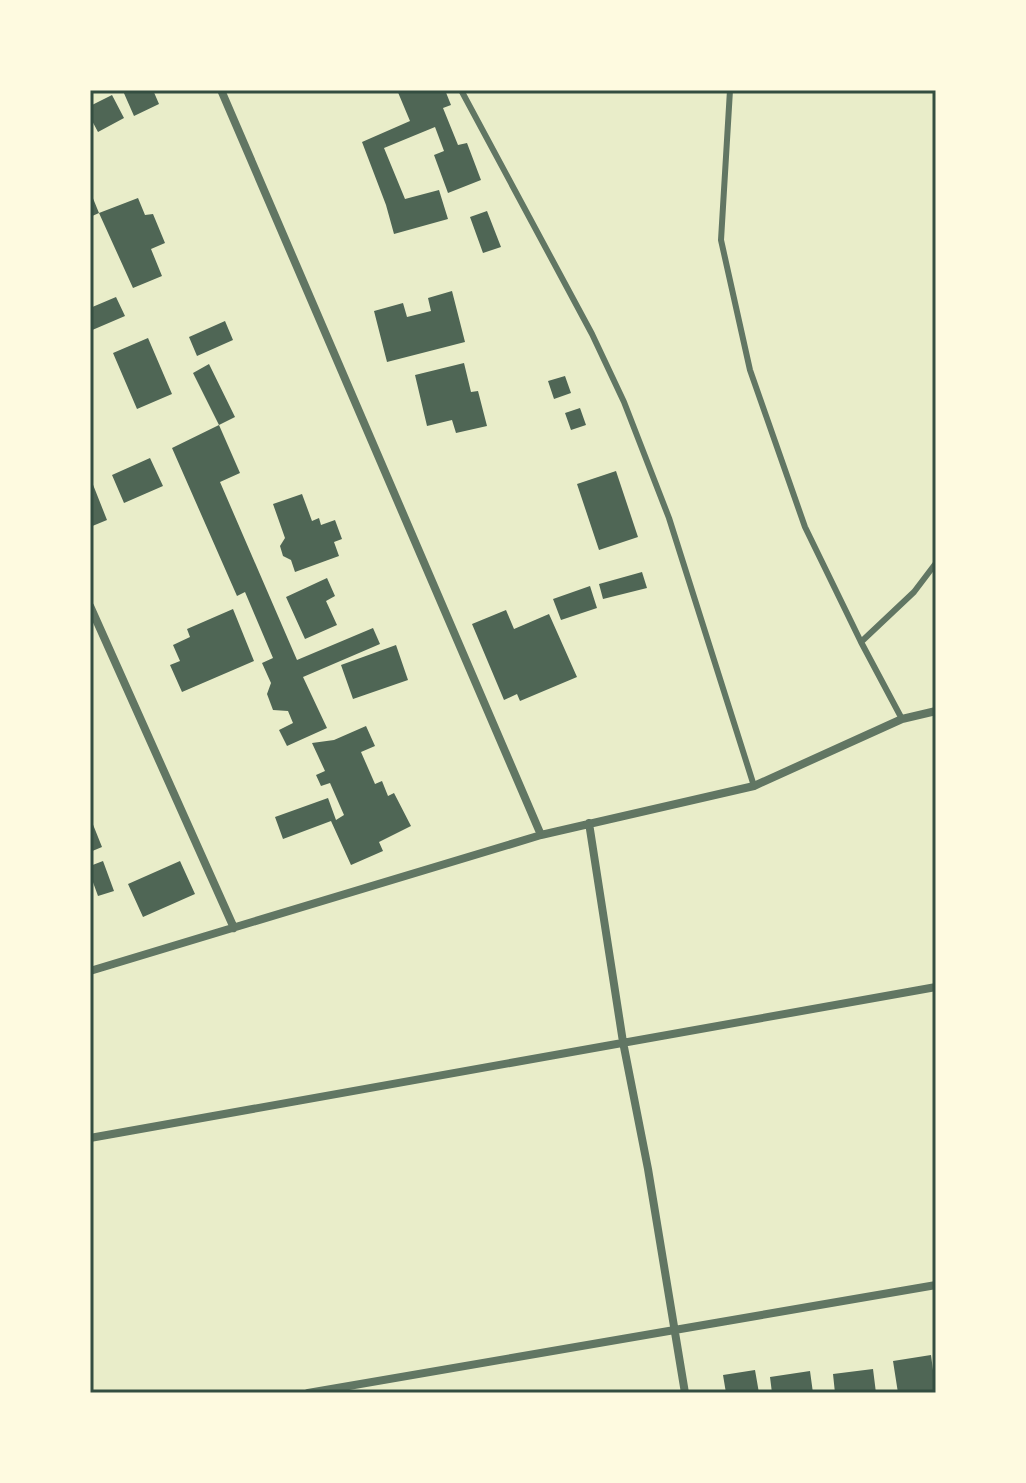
<svg xmlns="http://www.w3.org/2000/svg" width="1026" height="1483" viewBox="0 0 1026 1483" font-family="Rubik,sans-serif">
	<style>
		.building { fill: #4f6655 }
		.lines { fill: none; stroke-linecap: round; stroke-linejoin: round }
		.service { stroke: #617663; stroke-width: 6 }
		.minor { stroke: #617663; stroke-width: 8 }
		.neatline { fill: none; stroke: #344e41; stroke-width: 3 }
	</style>
	<rect width="100%" height="100%" fill="#e9edc9"/>
	<path class="building" d="M125,90h28l6,14 -25,12 -11,-25z
		M397,90h48l6,15 -8,3 15,37 9,-2 14,37 -33,13 -14,-38 10,-4 -9,-24 -51,21 21,51 34,-9 9,29 -54,15 -8,-29 -24,-63 48,-21z
		M112,95l12,23 -26,14 -8,-15v-11z
		M90,191l9,22 -9,4z
		M138,198l7,17 8,-1 12,29 -14,6 11,27 -29,12 -34,-75z
		M487,211l14,36 -18,6 -13,-36z
		M452,291l13,51 -78,20 -13,-51 29,-8 4,14 24,-6 -3,-13z
		M116,297l9,19 -35,15v-23z
		M225,321l8,19 -36,16 -8,-19z
		M148,338l24,56 -35,15 -24,-56z
		M464,363l7,29 7,-1 9,35 -31,7 -4,-13 -25,6 -12,-51z
		M209,364l26,53 -16,8 -26,-52z
		M565,376l6,17 -17,6 -6,-18z
		M580,408l6,17 -15,5 -6,-17z
		M219,425l21,48 -20,9 77,178 76,-32 7,16 -77,33 24,51 -40,18 -8,-16 14,-7 -5,-12 -15,-1 -6,-16 4,-11 -9,-20 11,-5 -28,-66 -8,4 -65,-148z
		M150,458l13,28 -39,17 -12,-28z
		M616,471l22,66 -39,13 -22,-66z
		M90,477l17,43 -17,7z
		M302,494l10,27 7,-3 2,7 14,-5 7,19 -8,3 5,14 -44,16 -4,-12 -8,-4 -3,-10 5,-8 -12,-34z
		M642,572l5,16 -44,11 -4,-15z
		M327,578l8,18 -9,5 11,24 -32,14 -19,-42z
		M590,586l7,22 -36,12 -8,-21z
		M233,609l21,52 -72,31 -12,-27 10,-4 -7,-16 17,-8 -3,-8z
		M506,610l8,19 35,-15 28,63 -57,24 -3,-7 -13,6 -32,-76z
		M396,645l12,35 -55,19 -12,-34z
		M366,726l9,20 -14,6 14,32 7,-3 6,15 6,-3 17,33 -32,16 4,9 -32,14 -20,-44 -48,18 -8,-22 53,-19 8,22 8,-5 -14,-32 -9,3 -5,-11 9,-4 -13,-28 22,-3z
		M90,817l12,30 -12,5z
		M103,861l11,30 -16,5 -8,-22v-8z
		M180,861l15,33 -52,23 -15,-33z
		M931,1355l5,38h-38l-5,-32z
		M873,1369l3,24h-41l-2,-19z
		M755,1370l4,23h-33l-3,-18z
		M810,1371l3,22h-41l-2,-16z"/>
	<g class="lines">
		<path class="service" d="M461,90l131,244 32,68 45,116 85,268
			M730,90l-9,150 29,130 55,157 56,115 41,77
			M861,642l53,-50 22,-29"/>
		<path class="minor" d="M221,90l320,745
			M90,606l144,322
			M589,823l34,219 25,127 37,224
			M90,971l451,-136 213,-49 148,-67 34,-8
			M90,1138l846,-151
			M308,1393l628,-108"/>
	</g>
	<rect width="1026" height="1483" fill="none" stroke="#fefae0" stroke-width="184"/>
	<rect x="92" y="92" width="842" height="1299" class="neatline"/>
</svg>
